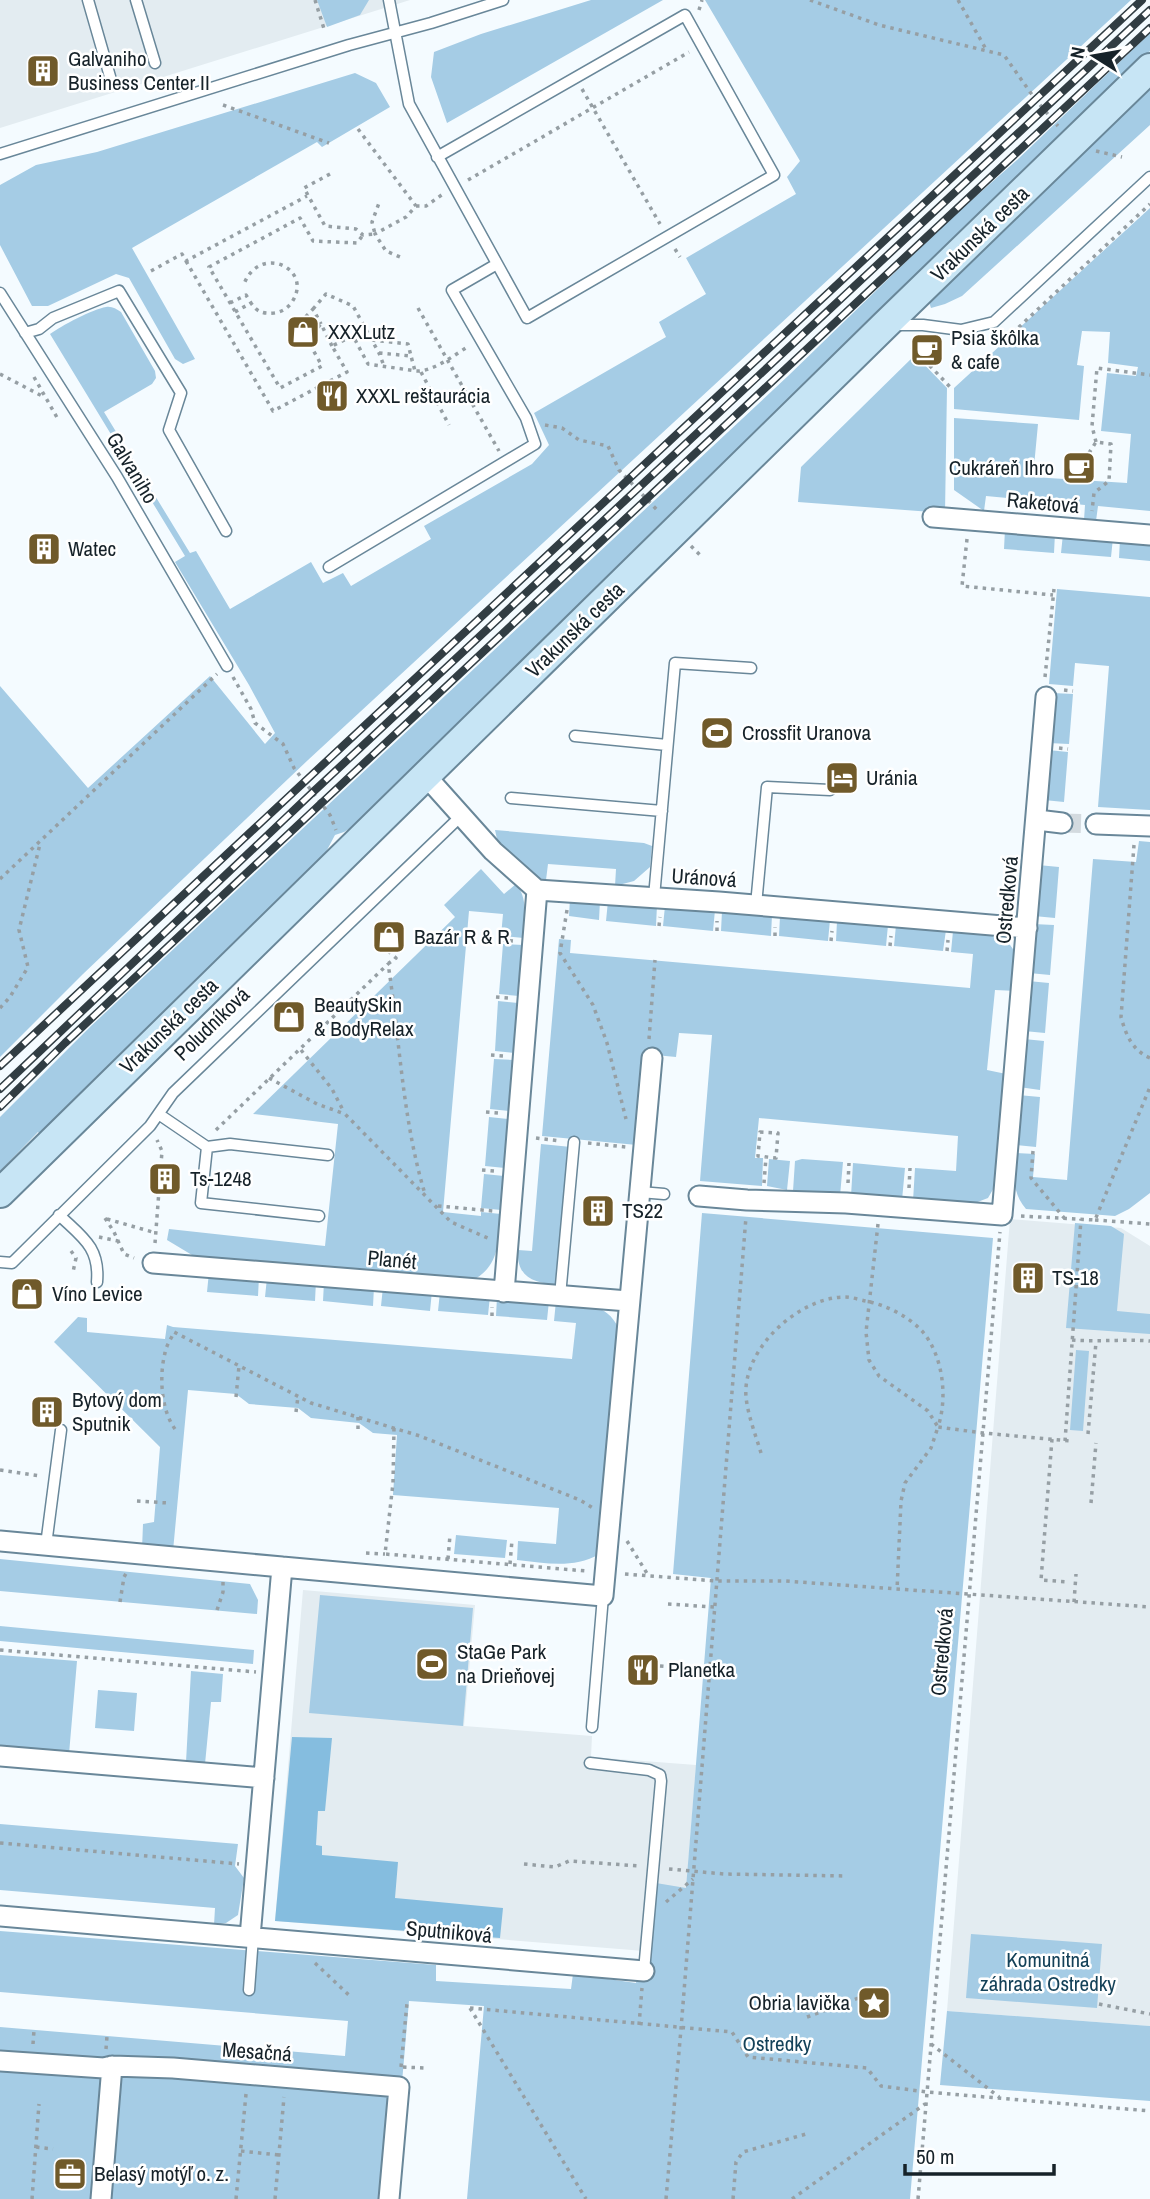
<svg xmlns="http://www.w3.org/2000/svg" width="1150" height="2199" viewBox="0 0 1150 2199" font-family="'Archivo Narrow',sans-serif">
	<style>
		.built { fill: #e3ecf1 }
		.green { fill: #a5cce5 }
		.forest { fill: #85bddf }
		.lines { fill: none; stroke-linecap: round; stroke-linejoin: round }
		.minor-tunnel { stroke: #d3dadf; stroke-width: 19; stroke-dasharray: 19 10; stroke-linecap: butt }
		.service-casing { stroke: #698799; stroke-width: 13 }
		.minor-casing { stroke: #698799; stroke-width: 23 }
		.secondary-casing { stroke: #698799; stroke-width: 32 }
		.path { stroke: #969fa4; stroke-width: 3.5; stroke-dasharray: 3.5 5; stroke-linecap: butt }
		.service { stroke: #fff; stroke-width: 10 }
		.minor { stroke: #fff; stroke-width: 19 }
		.secondary { stroke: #c7e5f5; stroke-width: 28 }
		.rail-casing { stroke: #313d43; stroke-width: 8 }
		.rail { stroke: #fff; stroke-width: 5; stroke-dasharray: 16; stroke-linecap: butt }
		.labels { text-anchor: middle; stroke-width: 5; stroke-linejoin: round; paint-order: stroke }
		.poi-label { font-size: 21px; fill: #162229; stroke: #fff; text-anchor: start }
		.street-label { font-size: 21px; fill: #162229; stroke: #fff }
		.park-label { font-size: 21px; fill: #134158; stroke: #fff }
	</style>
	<rect width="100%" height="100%" fill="#f4fbff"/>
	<path class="built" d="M0,0h410l-410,128z
		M1010,1219l111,9 29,18v780l-203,-15z
		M303,1590l172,15 -11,121 128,10 -1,21 105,8 -15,189 -406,-33z"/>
	<path class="green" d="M317,0h52l-9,15 -33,12z
		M591,0h72l-216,123 -16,-46 3,-25 47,-18z
		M705,0h426l-823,760 -225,214 -83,83v-371l88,102 122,-112 55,68 10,-11 -26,-48 -74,-123 10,-6 -135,-222c11,-8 43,-25 56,-27 6,-1 10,2 15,5l34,59 1,7 -4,6 -48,28 86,141 6,-2 34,58 81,-47 12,21 20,-10 8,13 80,-47 -7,-13 108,-62 17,-19 -15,-32 132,-76 -7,-15 47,-28 -20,-36 110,-64 -9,-17 13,-16z
		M1150,33v18l-782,766 -24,15 -9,3 -16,30 -277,271 -4,-4 -38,39v-54l91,-91 697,-650 162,-157 67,-59z
		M355,73l21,10 14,24 -68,40 -5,-5 -185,106 63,111 -12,5 -8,-5 -46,-81 -13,-4 -68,32h-16l-32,-61v-60l36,-20 61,-13z
		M1150,81v44l-188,171 -17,8 -14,4 -3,-9z
		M1150,208v303l-52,-5 -2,15 -12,-1 1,-15 -99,-9 -2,15 -30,-21v-72l84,6 -5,53 94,6 4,-49 -30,-3 6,-58 29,3 2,-9 -30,-4 2,-31 -28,-1 -5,34 7,1 -5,54 -125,-11v-21z
		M915,355l32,33 -2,125 -147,-11 3,-35z
		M1005,529l50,4 -1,20 -50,-4z
		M1063,534l50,4 -2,19 -50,-4z
		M1120,539l30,2v20l-31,-3z
		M1057,589l93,8v213l-52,-3 11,-141 -34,-3 -2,23 -24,-2z
		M1053,693l20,1 -4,50 -21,-1z
		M1048,750l20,2 -4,50 -20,-2z
		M495,830l149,13 8,3 -2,21 -16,14 -19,5 1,-17 -68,-5 -2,16 -13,-2 -36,-39z
		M1139,841l11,1v351l-21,16 -14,7 -89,-7c-14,-16 -13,-36 -12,-56l21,1 -2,23 34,3 26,-321 43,3z
		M1038,865l21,2 -4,51 -21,-2z
		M481,869l23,25 12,-10c12,13 9,37 8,54l-23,-2 2,-22 -34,-3 -26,301 38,4v-4l20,2c-3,28 -1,53 -30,67l-269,-20 -35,-21 2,-11 156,17 13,-122 -85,-10 202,-197 -11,-12z
		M570,898l30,3 -1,19 -30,-4z
		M608,901l49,4 -1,21 -50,-5z
		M665,906l50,4 -2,21 -50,-5z
		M722,911l50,4 -1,21 -50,-5z
		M780,916l50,4 -2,21 -49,-5z
		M837,921l51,4 -2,21 -50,-5z
		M1033,924l21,1 -4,50 -21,-2z
		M896,925l50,5 -3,21 -49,-5z
		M953,931c21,1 58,0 63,26 1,11 0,23 1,34l-22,-1 -8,80 24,5 -8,97 -15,26 -21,8 -54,-5 2,-33 41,3 2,-35 -199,-18 -4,40h8l-1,28 -62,-5 12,-146 -33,-2 -3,24 -21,-2 -18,90 -95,-9 17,-197 12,1 -1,13 400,35 3,-34 -22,-2z
		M503,944l20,1 -4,51 -20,-2z
		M1028,981l21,2 -4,50 -21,-2z
		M498,1001l20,2 -4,50 -19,-2z
		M1024,1039l20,2 -4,49 -21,-3z
		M494,1059l19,1 -4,51 -19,-2z
		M1018,1095l22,2 -4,50 -21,-2z
		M489,1117l19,2 -3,49 -20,-2z
		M541,1144l30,3 -13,138c-23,-2 -42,-7 -40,-35l14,1z
		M769,1159l21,2 -3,29 -20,-4z
		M802,1159l41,3 -3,34 -47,-5 2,-30z
		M853,1163l52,5 -3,32 -51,-4z
		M484,1174l20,2 -3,34 -20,-2z
		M702,1213l291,25 -83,961h-443l17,-193 -75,-5 -17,198h-392v-172l345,29 3,-35 -348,-29v-61l436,34v16l135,8 2,-15 63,9 20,-100 30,5 25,-310 -38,-4z
		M1075,1223l36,3 13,8 -7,77 33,3v20l-84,-6z
		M209,1272l50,5 -1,19 -51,-4z
		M267,1278l49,3 -1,20 -50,-4z
		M324,1282l50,5 -1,19 -50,-5z
		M383,1287l49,4 -2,20 -49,-5z
		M440,1292l50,4 -2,19 -50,-4z
		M497,1297l52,4 -2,19 -51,-4z
		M556,1301c27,4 50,0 63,28l-19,225c-28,15 -53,9 -83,6l1,-19 38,3 3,-36 -166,-13 4,-60 -24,-2 -14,-10 -48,-5 -13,-10 -49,-4 -13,-10 -48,-4 -15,161 -31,-2 1,-25 11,-2 6,-75 -106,-105 24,-25 9,1v14l78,7 2,-14 6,2 399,32 4,-36 -22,-2z
		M1076,1350l13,1 -6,80 -13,-1z
		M456,1535l51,5 -2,18 -51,-4z
		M0,1559l250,25 8,16 -1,14 -257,-23z
		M320,1595l153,13 -10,118 -154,-13z
		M0,1626l254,24 -1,14 -253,-23z
		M0,1655l77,6 -8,93 -69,-6z
		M191,1671l32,3 -2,28h-10l-6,62 -19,-2z
		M98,1690l39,3 -3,38 -39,-3z
		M0,1824l238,20 -3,22 9,12 -6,37 -12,8 -12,2 1,-17 -215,-18z
		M971,1934l131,10 -5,64 -131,-10z
		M947,2011l203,15v75l-210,-16z"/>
	<path class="forest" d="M292,1737l40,1 -7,73h-7l-2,34 6,1v9l76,7 -3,36 108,10 -3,30 -225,-17z"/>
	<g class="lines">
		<path class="minor-tunnel" d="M1062,823l34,1"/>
		<defs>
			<path id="service" d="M88,0l23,80
				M136,0l19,63
				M389,0l20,104 118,214 247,-143 -89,-160 -248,142
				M0,154l349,-109 82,-22 72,-23
				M0,293l117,184 110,189
				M892,325h31l38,5 33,-8 156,-145
				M25,333l14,-4 14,-11 66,-27 62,102 -12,37 57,101
				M329,567l206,-123 -9,-26 -74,-128 45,-26
				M575,736l92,9
				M511,798l151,13
				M654,897l21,-234 76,5
				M756,905l11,-118 63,3
				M160,1115l47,32 -6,56 118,13
				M207,1147l23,-3 98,11
				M640,1192l24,2
				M59,1215c23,22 41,32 38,67
				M0,1262l12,1 138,-137 23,-33 288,-277
				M560,1296l14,-154
				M46,1545l15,-115
				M592,1727l11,-131
				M590,1763l59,7 11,5 1,6 -17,190
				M249,1990l4,-53"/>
			<path id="minor" d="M933,517l217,18
				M425,775l68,76 44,39 182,12 308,26
				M1037,820l25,3
				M1096,824l54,2
				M699,1196l48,4 99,3 156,12 44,-518
				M153,1263l475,38
				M504,1292l33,-402
				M0,1541l282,26 -32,370
				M282,1567l321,29 49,-538
				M0,1756l264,22
				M0,1916l644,55
				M0,2061l104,7 8,-2 61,2 226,19 -10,112
				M101,2199l11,-133"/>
			<path id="secondary" d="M0,1193l885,-868 265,-257"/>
		</defs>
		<use href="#service" class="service-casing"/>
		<use href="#minor" class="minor-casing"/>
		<use href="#secondary" class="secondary-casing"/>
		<path class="path" d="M315,0l10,32
			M810,0l69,25 125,30 31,44 23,27
			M958,0l29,51
			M699,10l3,-10
			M582,89l78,135
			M223,105l106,38
			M358,129l58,77 -10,11 -31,17 11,17 14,6
			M1096,151l26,6
			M330,174l-26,14 21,38 31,3 7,6 12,-1 -3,-12 7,-19
			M468,180l221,-128
			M416,206h10l17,-12
			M675,249l5,8
			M186,261l87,150 74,-39 -15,-26 21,-10 15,28 48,7c17,1 38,-16 53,-25
			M151,271l31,-17 4,7 121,-65
			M230,303l16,-8 5,8
			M418,308l81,143
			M313,309l13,-15 27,12 26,47 5,13
			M235,312l16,-9c6,9 12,11 23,10 8,-1 14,-5 18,-11 22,-33 -32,-59 -48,-18
			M306,338l-7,-14 14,-15 8,15
			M372,340l36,4 3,12
			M982,341l21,1 147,-138
			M332,346l-11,-22 -14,15 15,27 -42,22 -71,-121 91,-49 13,23 44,2 6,-8
			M912,347l40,42
			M379,353l32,3 4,15
			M421,372l28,53
			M0,374l44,23
			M34,377l25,44
			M545,425l17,3 17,12 29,6 11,24 40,42
			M1096,442l-4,-16 5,-58 53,7
			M1089,453l7,-11 15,2 -2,37 -15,12 -2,18
			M967,539l-5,47 91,9
			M691,546l10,10
			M233,677l18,32 4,14 28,21 11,24 36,47 6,15
			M1045,677l9,-88
			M1064,690l9,1
			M1059,748l9,1
			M1134,845l-13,172c5,18 11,33 29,41
			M0,879l217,-205
			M567,910l-7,43 33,52 14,38 19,76
			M659,926l1,-9
			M717,931v-10
			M775,936v-9
			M501,940l12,1
			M831,941l1,-10
			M890,946l1,-10
			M388,951l8,7 -7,5v7c11,74 14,152 36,224
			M947,951l1,-11
			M496,997l12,1
			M0,1008l10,-11 18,-30 -9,-37 21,-86
			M649,1039l6,-79
			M301,1050l31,39 12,23
			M491,1055l13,1
			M269,1078l48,26 28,10 106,108 39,17
			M486,1112l13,1
			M216,1130l173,-167
			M760,1132l18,1 -2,25 -18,-2z
			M536,1138l24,3
			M588,1143l38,4
			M1033,1151l-2,27 34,41
			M482,1170l12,1
			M764,1183l2,-26
			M848,1183l1,-20
			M909,1188l1,-20
			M438,1206l55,5
			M1021,1216l74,4 55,-133
			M105,1218l9,14 10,22 10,4
			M107,1219l49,14
			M1095,1220l55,4
			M878,1224l-12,108 3,28 10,16 49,35 10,16 -7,21 -26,35 -4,18 -4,89
			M99,1237l19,4
			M155,1243l7,-92 -5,-11
			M71,1251l5,7 -3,14
			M492,1316v-9
			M1072,1340c26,2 52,-1 78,1
			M236,1397l3,-31
			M296,1412l2,-16
			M358,1417v15
			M394,1428l-1,55 -8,71 201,17
			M175,1429c-14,-19 -16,-53 -10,-76 1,-7 6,-14 9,-21l137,71 109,33 160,64 13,8
			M1088,1434l8,-92
			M1052,1439l-11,141 28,2
			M1065,1441l16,-222
			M761,1453c-5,-17 -13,-37 -15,-56 -4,-48 53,-100 99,-100 7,0 15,3 21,4 20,4 42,15 56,30 21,24 26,66 16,96l45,6 87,8
			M0,1470l40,6
			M137,1501l31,2
			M1091,1503l5,-60
			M627,1541l21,34
			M366,1553l19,1
			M448,1559l2,-24
			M510,1564l2,-24
			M625,1574l91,7h69l365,26
			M120,1602l4,-25 4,-7
			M1074,1602l2,-28
			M668,1604l46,3
			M217,1610l6,-18v-12
			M0,1650l256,22
			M660,1666l49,4
			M0,1843l239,21
			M524,1864l31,3 14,-6 71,5
			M669,1869l55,5 123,2
			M666,1902l27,-23
			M315,1963l37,35
			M1099,2004l51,10
			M470,2008l262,24 16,25 119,11 14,18 46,6 223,19
			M470,2008l116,191
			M807,2017l57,-21
			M639,2025l3,-37
			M33,2044l1,-14
			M931,2044l68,53
			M106,2049l1,-13
			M401,2067l6,-64
			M403,2067l22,1
			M36,2147l17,2
			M241,2151l38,4
			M32,2199l7,-95
			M236,2199l10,-105
			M275,2199l9,-102
			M666,2199l15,-170 65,-812
			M733,2199l3,-37 7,-10 63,-18
			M792,2199l133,-95
			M918,2199l82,-967"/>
		<use href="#service" class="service"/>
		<use href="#minor" class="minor"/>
		<use href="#secondary" class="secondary"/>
		<defs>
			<path id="rail" d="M0,1066l1142,-1066
				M0,1089l313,-297 837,-782
				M0,1107l65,-64 1085,-1015"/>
		</defs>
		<use href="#rail" class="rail-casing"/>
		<use href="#rail" class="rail"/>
	</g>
	<defs>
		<symbol id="building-square" viewBox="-11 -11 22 22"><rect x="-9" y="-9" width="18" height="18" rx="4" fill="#705a2a" stroke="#fff"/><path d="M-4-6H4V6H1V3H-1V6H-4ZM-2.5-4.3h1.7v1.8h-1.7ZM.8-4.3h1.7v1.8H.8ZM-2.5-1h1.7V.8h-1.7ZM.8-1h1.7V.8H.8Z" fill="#fff"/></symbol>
		<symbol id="shop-square" viewBox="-11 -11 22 22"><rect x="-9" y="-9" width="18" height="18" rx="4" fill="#705a2a" stroke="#fff"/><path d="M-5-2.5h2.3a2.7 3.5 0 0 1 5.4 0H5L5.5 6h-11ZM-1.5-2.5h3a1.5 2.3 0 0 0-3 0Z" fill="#fff"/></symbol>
		<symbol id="cafe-square" viewBox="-11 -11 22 22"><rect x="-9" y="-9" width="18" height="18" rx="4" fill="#705a2a" stroke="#fff"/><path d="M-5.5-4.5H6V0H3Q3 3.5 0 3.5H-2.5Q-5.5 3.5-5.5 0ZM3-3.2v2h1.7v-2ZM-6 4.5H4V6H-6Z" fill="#fff"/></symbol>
		<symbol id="restaurant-square" viewBox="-11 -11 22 22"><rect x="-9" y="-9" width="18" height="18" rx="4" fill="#705a2a" stroke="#fff"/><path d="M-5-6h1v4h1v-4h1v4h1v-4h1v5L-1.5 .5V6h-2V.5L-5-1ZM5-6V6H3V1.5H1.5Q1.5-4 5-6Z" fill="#fff"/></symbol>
		<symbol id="stadium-square" viewBox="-11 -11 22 22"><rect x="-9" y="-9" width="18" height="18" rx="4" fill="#705a2a" stroke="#fff"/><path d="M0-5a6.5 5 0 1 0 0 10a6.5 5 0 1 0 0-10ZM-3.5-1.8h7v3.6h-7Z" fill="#fff"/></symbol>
		<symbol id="hotel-square" viewBox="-11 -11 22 22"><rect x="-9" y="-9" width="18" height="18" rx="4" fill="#705a2a" stroke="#fff"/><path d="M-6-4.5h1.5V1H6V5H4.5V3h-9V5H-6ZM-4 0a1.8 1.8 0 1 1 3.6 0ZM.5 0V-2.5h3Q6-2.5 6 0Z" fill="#fff"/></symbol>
		<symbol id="sight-square" viewBox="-11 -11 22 22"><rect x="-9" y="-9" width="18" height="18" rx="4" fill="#705a2a" stroke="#fff"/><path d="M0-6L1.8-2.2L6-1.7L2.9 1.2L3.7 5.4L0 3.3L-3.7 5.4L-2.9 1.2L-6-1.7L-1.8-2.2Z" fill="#fff"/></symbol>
		<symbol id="office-square" viewBox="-11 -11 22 22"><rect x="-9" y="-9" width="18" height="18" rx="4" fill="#705a2a" stroke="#fff"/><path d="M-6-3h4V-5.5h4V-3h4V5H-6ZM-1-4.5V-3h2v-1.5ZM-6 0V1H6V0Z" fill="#fff"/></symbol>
	</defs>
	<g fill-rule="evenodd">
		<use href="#building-square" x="24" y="52" width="38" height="38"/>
		<use href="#shop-square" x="284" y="313" width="38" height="38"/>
		<use href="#cafe-square" x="908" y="331" width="38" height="38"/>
		<use href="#restaurant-square" x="313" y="377" width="38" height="38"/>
		<use href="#cafe-square" x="1060" y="449" width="38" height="38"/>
		<use href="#building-square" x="25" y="530" width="38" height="38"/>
		<use href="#stadium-square" x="698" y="714" width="38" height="38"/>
		<use href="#hotel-square" x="823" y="759" width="38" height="38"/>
		<use href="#shop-square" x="370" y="918" width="38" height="38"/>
		<use href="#shop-square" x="270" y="998" width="38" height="38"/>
		<use href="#building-square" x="146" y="1160" width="38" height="38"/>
		<use href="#building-square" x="579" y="1192" width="38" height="38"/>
		<use href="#building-square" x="1009" y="1259" width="38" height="38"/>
		<use href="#shop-square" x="8" y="1275" width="38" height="38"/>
		<use href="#building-square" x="28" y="1393" width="38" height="38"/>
		<use href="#stadium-square" x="413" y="1645" width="38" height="38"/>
		<use href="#restaurant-square" x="624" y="1651" width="38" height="38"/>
		<use href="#sight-square" x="855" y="1984" width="38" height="38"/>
		<use href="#office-square" x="51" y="2155" width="38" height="38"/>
	</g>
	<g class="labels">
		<g class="poi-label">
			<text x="68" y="66">Galvaniho<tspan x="68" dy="24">Business Center II</tspan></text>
			<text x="328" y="339">XXXLutz</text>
			<text x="951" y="345">Psia škôlka<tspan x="951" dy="24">&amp; cafe</tspan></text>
			<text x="356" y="403">XXXL reštaurácia</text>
			<text x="1054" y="475" text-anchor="end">Cukráreň Ihro</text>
			<text x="68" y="556">Watec</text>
			<text x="742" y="740">Crossfit Uranova</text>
			<text x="866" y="785">Uránia</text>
			<text x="414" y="944">Bazár R &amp; R</text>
			<text x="314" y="1012">BeautySkin<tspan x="314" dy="24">&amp; BodyRelax</tspan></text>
			<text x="190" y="1186">Ts-1248</text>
			<text x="622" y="1218">TS22</text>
			<text x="1052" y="1285">TS-18</text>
			<text x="52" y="1301">Víno Levice</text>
			<text x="72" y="1407">Bytový dom<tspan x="72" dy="24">Sputnik</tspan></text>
			<text x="457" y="1659">StaGe Park<tspan x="457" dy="24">na Drieňovej</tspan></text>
			<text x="668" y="1677">Planetka</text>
			<text x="850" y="2010" text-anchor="end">Obria lavička</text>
			<text x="94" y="2181">Belasý motýľ o. z.</text>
		</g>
		<g class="street-label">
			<text transform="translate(980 234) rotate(-44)" y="7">Vrakunská cesta</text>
			<text transform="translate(132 468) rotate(59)" y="7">Galvaniho</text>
			<text transform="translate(1043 503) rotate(5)" y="7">Raketová</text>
			<text transform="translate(575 630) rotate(-44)" y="7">Vrakunská cesta</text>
			<text transform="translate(704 878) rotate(4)" y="7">Uránová</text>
			<text transform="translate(1007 900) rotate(-85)" y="7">Ostredková</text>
			<text transform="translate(212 1024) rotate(-44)" y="7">Poludníková</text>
			<text transform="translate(169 1026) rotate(-44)" y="7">Vrakunská cesta</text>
			<text transform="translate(392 1260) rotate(5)" y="7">Planét</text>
			<text transform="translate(942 1652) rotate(-85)" y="7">Ostredková</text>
			<text transform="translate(449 1932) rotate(5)" y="7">Sputniková</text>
			<text transform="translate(257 2052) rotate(4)" y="7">Mesačná</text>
		</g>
		<g class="park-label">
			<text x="1048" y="1967">Komunitná<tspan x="1048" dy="24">záhrada Ostredky</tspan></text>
			<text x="777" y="2051">Ostredky</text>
		</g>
	</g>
	<g transform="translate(1094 56) rotate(281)" stroke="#ffffff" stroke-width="5" paint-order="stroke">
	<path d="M0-5L12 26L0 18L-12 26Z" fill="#162229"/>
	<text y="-10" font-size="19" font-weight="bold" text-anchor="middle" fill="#162229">N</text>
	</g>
	<path d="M905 2164v10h149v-10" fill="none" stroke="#162229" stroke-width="3.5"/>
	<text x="916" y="2164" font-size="21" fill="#162229" stroke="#ffffff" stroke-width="5" paint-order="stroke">50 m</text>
</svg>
